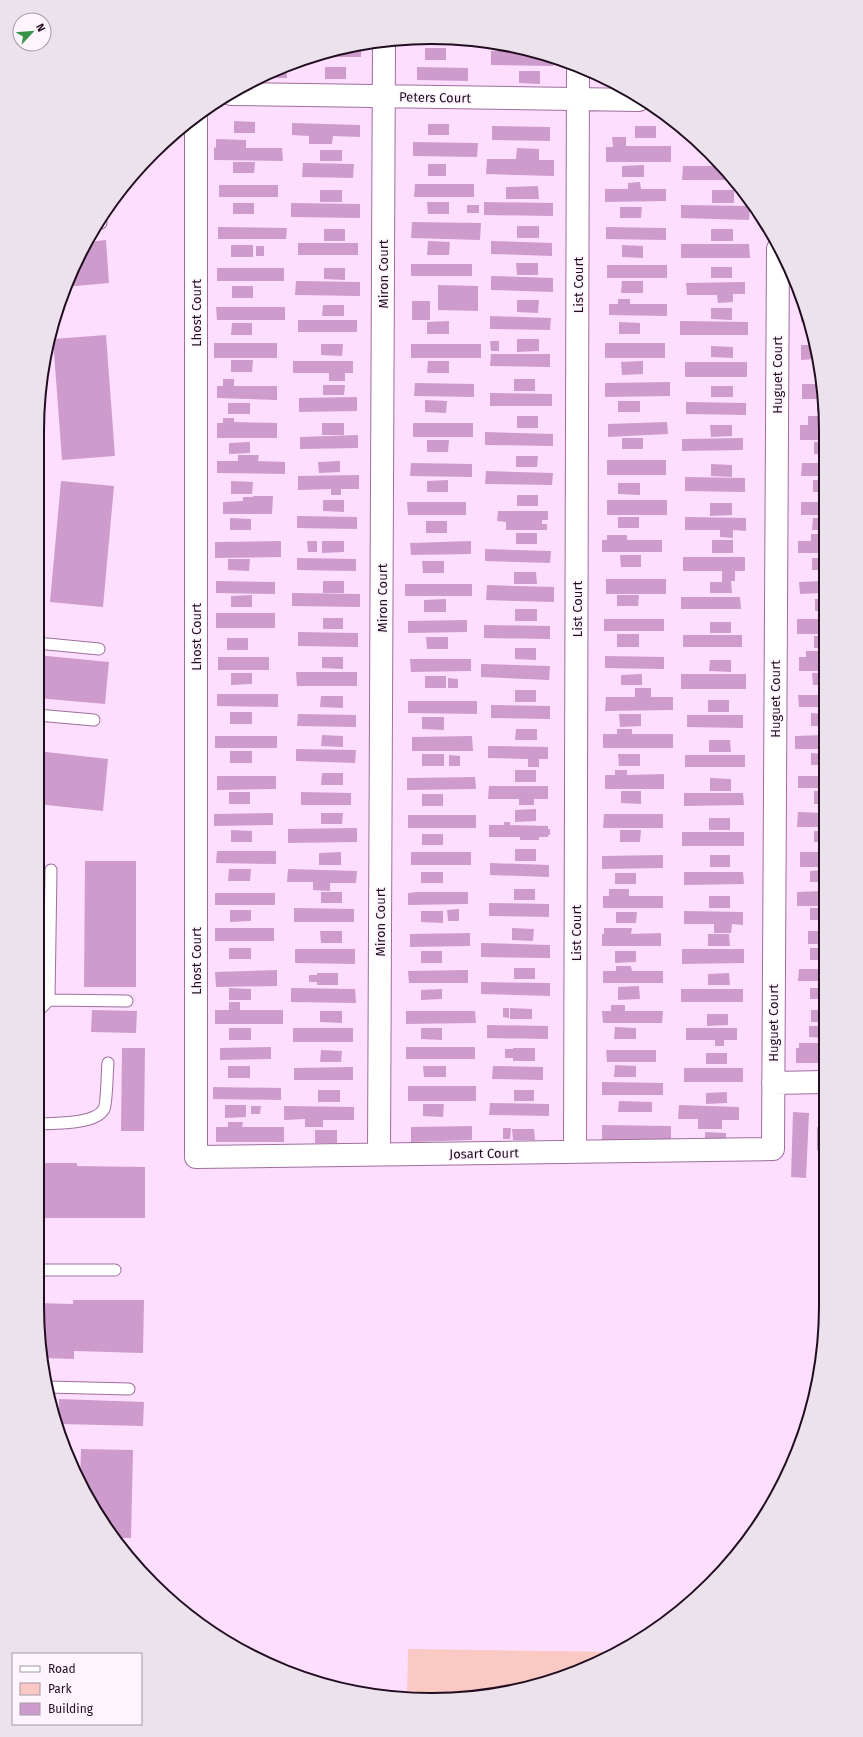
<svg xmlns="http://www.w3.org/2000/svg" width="863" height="1737" viewBox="0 0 863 1737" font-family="'Fira Sans',sans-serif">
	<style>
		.green { fill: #fbc9c3 }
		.building { fill: #ce9bcd }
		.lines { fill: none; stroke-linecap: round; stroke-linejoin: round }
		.service-casing { stroke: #9e6e9e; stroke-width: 13 }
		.minor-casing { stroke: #9e6e9e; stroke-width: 24 }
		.service { stroke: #fff; stroke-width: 11 }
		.minor { stroke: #fff; stroke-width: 22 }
		.labels { text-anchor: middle; stroke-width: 3.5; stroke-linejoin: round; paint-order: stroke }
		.street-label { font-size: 13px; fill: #200d20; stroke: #fef4fe }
		.rim { fill: none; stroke: #200d20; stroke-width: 2 }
	</style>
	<rect width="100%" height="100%" fill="#fedefe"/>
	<path class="green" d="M408,1649l209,3 -11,7 -48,20 -75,18 -76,2z"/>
	<path class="building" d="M432,37l42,4v2l-60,1v-5z
		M355,45h6v12h-45z
		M425,48h21v12h-21z
		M491,51h40l22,7v8l-62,-1z
		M286,65l1,13h-27l21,-11z
		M325,67h21v12h-21z
		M417,67l51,1v13l-51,-1z
		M519,71h21v13l-21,-1z
		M234,121l21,1v11h-21z
		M292,123l68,2v12l-27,-1 -1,8h-23v-8l-17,-1z
		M428,124h21v11h-21z
		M492,126l58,1v14l-58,-1z
		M635,126h21v12h-21z
		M612,137h14v9h45v16h-65v-15h7z
		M216,139l30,1v8h36l1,13 -69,-1v-13l2,1z
		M413,142l65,1 -1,14 -64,-1z
		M517,148l22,1v11h15v16l-68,-2 1,-15h29z
		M320,150h22v11h-22z
		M233,162h22l-1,11h-21z
		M303,163l51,1 -1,14 -51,-1z
		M428,164h18v12h-18z
		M644,165v12h-22v-11z
		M683,166h36l14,14h-51z
		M640,182l1,7h25v12l-61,1v-13h23v-6z
		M415,184h59v13h-60z
		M219,185h59v12h-59z
		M538,186l1,13h-33v-12z
		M320,190h22v12h-22z
		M712,190h22v13h-22z
		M427,202h22v12h-21z
		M484,202l69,1v13l-69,-1z
		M233,203h21v11h-21z
		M291,203l69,1v14l-69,-1z
		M467,205h12v8h-12z
		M681,205l69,1 -1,14 -68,-2z
		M620,207h22l-1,11h-21z
		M412,222l69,1 -1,17 -69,-2z
		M517,226h22v12h-22z
		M218,227l69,1 -1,11h-68z
		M606,227l60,1v12l-60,-1z
		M324,229h21v12h-21z
		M711,229h22v12h-22z
		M106,240l3,43 -44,4 23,-45z
		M428,241l22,1 -1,13h-22z
		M491,241l61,2v13l-61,-2z
		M298,243h60v12h-60z
		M681,244h68l1,14h-69z
		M231,245h22v12h-22z
		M622,245l21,1v12l-21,-1z
		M256,246h8v10h-8z
		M516,263h22v12h-21z
		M411,264h61v12h-61z
		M607,265h60v13h-60z
		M711,267h21v11h-21z
		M217,268h67v13h-67z
		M324,268h21v12l-21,-1z
		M491,276l62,2v14l-62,-2z
		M296,281l64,1v14l-65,-1z
		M622,281h21v12h-22z
		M745,282v12h-12v8l-15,1 -1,-8h-30l-1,-12z
		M438,285l40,1v25l-40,-1z
		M232,286h21v12h-21z
		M618,299h12v5h37v12l-58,-1v-11h9z
		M517,300h22l-1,13 -21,-1z
		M412,301h18v19h-18z
		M323,305h21v11h-22z
		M216,307h69v13h-68z
		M711,308h21v12l-21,-1z
		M804,310l3,12h-6v-11z
		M490,316l61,2 -1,12 -60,-1z
		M298,320h59v12h-59z
		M449,321v13h-22v-12z
		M680,321l68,1v13h-68z
		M619,322l21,1v11h-21z
		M232,323h20v12h-21z
		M106,335l9,121 -53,4 -9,-121z
		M517,339h22v12l-22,1z
		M490,341h9v10h-8z
		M214,343h63v15h-63z
		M605,343h60v15h-60z
		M321,344h22l-1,12 -21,-1z
		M411,344h70v14h-70z
		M801,345h12l4,14 -16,1z
		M711,346l22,1v11l-22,-1z
		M491,354h59v13l-60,-1z
		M231,360h22l-1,12h-21z
		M293,361h60v12h-8v8h-16v-8h-36z
		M428,361h21v12h-22z
		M643,361v13l-21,1 -1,-13z
		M817,361h1l3,13h-4z
		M685,362h62v15h-62z
		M223,379h11v7h43v14l-60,-2v-12h6z
		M514,379h21v12h-21z
		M670,382v14l-65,1v-14z
		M415,383l59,1v13l-60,-1z
		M802,384h21v15h-21z
		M323,385h22l-1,10h-21z
		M711,386h22v11h-22z
		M490,393l62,1v12h-62z
		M357,397v14l-58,1v-14z
		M425,400l22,1 -1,12 -21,-1z
		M817,400h6v12h-6z
		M618,401h22v11h-22z
		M686,402l60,1v12l-60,-1z
		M228,403h22v11h-22z
		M517,416h21v12h-21z
		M808,416h15v24h-23v-15h8z
		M223,418h11v4l43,1v15h-60v-15h6z
		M667,422l1,12 -60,3v-13z
		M322,423h22v12h-22z
		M413,423h60v14h-60z
		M710,425h22v11l-21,1z
		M485,432l68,2v12l-68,-1z
		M358,435v13l-58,1v-12z
		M622,438h21v11h-21z
		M743,438v12l-61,1v-12z
		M427,440h22l-1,12h-21z
		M250,442v11l-21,1v-11z
		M814,442h9v12h-9z
		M238,455h21l-1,6 27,1v12l-68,-1v-12h21z
		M516,456h22l-1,11h-21z
		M607,460h59v15h-59z
		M340,461v11l-21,1 -1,-11z
		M411,463l61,1v13l-62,-1z
		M802,463h21v13h-22z
		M711,464l21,1v12l-21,-1z
		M486,471l67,2 -1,12 -67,-1z
		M359,475v14h-18v6h-10v-6l-33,1v-14z
		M685,477l60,1v14l-60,-1z
		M448,480v12h-21v-11z
		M813,480h10v12h-10z
		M61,481l53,5 -11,121 -53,-5z
		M231,481l22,1 -1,12h-21z
		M618,483h22v12l-22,-1z
		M517,495h21v11h-21z
		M253,496h20l-1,18h-49v-12l20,-1v-4h10z
		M323,500h21v12l-21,-1z
		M607,500h60v15h-60z
		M407,502h59v13h-58z
		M801,502h22v13h-22z
		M710,503h22v12l-22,1z
		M498,511h50v9h-6v4h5v6h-41v-8l-9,-1z
		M297,516l60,1v12l-60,-1z
		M618,517h21v11h-21z
		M685,517l61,1v13l-13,-1v8l-13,-1v-7h-35z
		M230,518l21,1v11h-21z
		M813,518h10v12h-11z
		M426,521h21v12h-21z
		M516,533h21v11h-21z
		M811,534h7v7h5v12h-25v-12h13z
		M607,535h20v5h35v12h-60v-12h5z
		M712,540h21v13h-21z
		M281,541v16l-66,1v-16z
		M307,541h10v11h-9z
		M322,541h22v11l-22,1z
		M471,541v13l-60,1 -1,-12z
		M485,549l66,2 -1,12 -65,-2z
		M620,555h21v12h-20z
		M683,557h62v14h-10v10h-4l1,12h-22v-11h12v-11h-39z
		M297,558l59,1v12l-59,-1z
		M812,558h11v12h-11z
		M228,559h22l-1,12 -21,-1z
		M422,561h22v12h-21z
		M514,572h22l1,12h-23z
		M606,579h60v15h-60z
		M216,581l59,1v12l-59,-1z
		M323,581h21v12h-21z
		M823,581v12l-23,1 -1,-12z
		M405,584h67v12h-67z
		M487,585l67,2v15l-68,-2z
		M292,593l68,1v13l-68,-1z
		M252,595v12h-21v-11z
		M617,595h22l-1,11h-21z
		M681,597h59l1,12h-60z
		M446,599v13h-22v-12z
		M815,599h8v12h-8z
		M515,609h22v12h-22z
		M216,613h59v15h-59z
		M323,618h20v11h-20z
		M604,619h60v12h-60z
		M797,619h26l1,15h-27z
		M467,620v12l-59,1v-12z
		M710,622h21v11h-21z
		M484,625l66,1v13l-66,-1z
		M298,632l60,1v14l-60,-1z
		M617,634h22v13h-22z
		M683,635h59v12h-59z
		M814,636h10v12h-10z
		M426,637h22v12h-21z
		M227,638h21v12h-21z
		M515,648h21v12l-21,-1z
		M806,651h18v20h-25v-14h7z
		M37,655l72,7 -4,42 -68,-6z
		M605,656l59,1v12l-59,-1z
		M218,657h51v13h-51z
		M322,657h21v12l-21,-1z
		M410,659h61v12l-60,1z
		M710,660h21v12l-22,-1z
		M481,664l69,2 -1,14 -68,-3z
		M296,672h61v14h-60z
		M231,673h21v11l-21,1z
		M812,673h12v12h-11z
		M642,674v11h-21v-10z
		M681,674h65v15h-65z
		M425,676h21v12h-21z
		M448,678l10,1v9h-10z
		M635,688h16v9h22v13l-68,1 1,-14h29z
		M515,690h21v12h-21z
		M217,694h61v13l-61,-1z
		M798,695h26v12h-25z
		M321,696h22v12l-23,-1z
		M708,700h21v12h-21z
		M408,701h69v13l-69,-1z
		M491,705l59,1v13l-59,-1z
		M230,712h22v12h-22z
		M811,713l13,1v12h-13z
		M298,714l58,1v12l-59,-1z
		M619,714h22v12l-21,1z
		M687,715h56v13l-56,-1z
		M422,717h22v13l-22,-1z
		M516,729h21v11h-22z
		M617,729h15v5h41v14h-70v-14h14z
		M322,735l21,1v11l-22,-1z
		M824,735v14h-29v-13z
		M215,736h62v12h-62z
		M472,736l1,15h-61v-14z
		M709,740h21l1,12h-22z
		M488,746l60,1v12h-9v8h-11v-8l-40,-1z
		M296,749l60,1 -1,13 -59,-2z
		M37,751l71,8 -5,52 -66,-7z
		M230,751h22v12h-22z
		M811,753l13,1v11h-13z
		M422,754h22v12h-22z
		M618,754h22v12h-21z
		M449,755l11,1v10h-11z
		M685,755h60v12h-60z
		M515,770h21v12h-21z
		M615,770h12v5l37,-1v15h-59v-14h10z
		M819,772h5v16h-26v-12h21z
		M322,773h21v12h-22z
		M217,776h59v13l-59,1z
		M475,777l1,12 -69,1v-12z
		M710,778l21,1v12h-21z
		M489,786h59v13h-14v6h-15v-6h-31z
		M621,791h20v13l-20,-1z
		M814,791h10v13h-10z
		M229,792h21v12h-21z
		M301,792l50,1v12h-50z
		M684,793h59l1,12 -60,1z
		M422,794h21v12h-21z
		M536,809v12l-21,1v-12z
		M798,812l26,1v14h-27z
		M273,813v12l-59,1v-12z
		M321,813h22l-1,11h-21z
		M604,814h59v14h-60z
		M408,815h68v13h-68z
		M709,818h21v12h-21z
		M504,822h6v3l38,1v3h2v6h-2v2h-9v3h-19v-3h-31v-12h15z
		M357,828v14l-69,1v-14z
		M231,830l21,1v11h-21z
		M620,830h21l-1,12h-20z
		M814,831h10v11h-10z
		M682,832h62v14h-62z
		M422,834h21v11h-21z
		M515,849h21v12h-21z
		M217,851h59v13l-60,-1z
		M341,852v13h-22v-12z
		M411,852h60v13h-60z
		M800,852h24v15h-24z
		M663,855v13l-61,1v-13z
		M710,855h20v12h-20z
		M85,861h51v126h-52z
		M490,863l59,2v12l-59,-2z
		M229,869h22l-1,12h-22z
		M288,869l69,2 -1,12h-26v8l-17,-1v-8h-26z
		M824,870v12h-14v-11z
		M421,872h22v11h-22z
		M684,872h59l1,12 -60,1z
		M615,873h21v11h-21z
		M514,889h21v11h-21z
		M609,889h20v7h34v12h-60v-12h6z
		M824,891l1,15h-28v-14z
		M321,892h21v11h-21z
		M417,892h51v12l-60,1v-12z
		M215,893h60v12h-60z
		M709,896h21v12h-21z
		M489,903l60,1v13l-60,-1z
		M294,908l60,1v13h-60z
		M810,908h15v12h-15z
		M459,909v12h-11l-1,-11z
		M230,910h21v11l-21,1z
		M421,911h22v12l-22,-1z
		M684,911l59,1v13l-11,-1 -1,9h-17v-9h-30z
		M616,912h21l-1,11h-20z
		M215,928h59v13h-59z
		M512,928l22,1 -1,12 -21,-1z
		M604,928h28l-1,6 30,-1v13h-59v-12h2z
		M320,931h22v12h-21z
		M808,931h17v13h-17z
		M470,933v13l-60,1v-13z
		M708,934h21l1,12h-22z
		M481,943l69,2v13l-69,-1z
		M229,948h22v11h-22z
		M810,948h15v12h-15z
		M295,949h60v15l-60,-1z
		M682,949h62v14l-62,1z
		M421,951h21v12h-21z
		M615,951h21v11l-21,1z
		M616,966h15l1,5h31v12h-60v-12h13z
		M514,968h21v11h-21z
		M799,969h26v12h-27z
		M277,970v16l-61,1 -1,-15z
		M468,970v13h-59l-1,-12z
		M317,973h21v12h-21v-3h-8v-7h8z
		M729,973l1,12h-22v-11z
		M481,982l69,1v13l-69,-2z
		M639,986l1,13 -22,1v-13z
		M229,988l22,1v11h-22z
		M291,988l64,1 1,14 -65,-1z
		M810,988h15v11h-15z
		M442,989v10l-21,1v-10z
		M681,989h62v13h-62z
		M229,1002h11v8h43v14h-68v-14h14z
		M611,1005h14v6h38l-1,12h-59l-1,-12h9z
		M503,1008h6v10l-6,-1z
		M510,1008l22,1v10h-22z
		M92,1010l45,1 -1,22 -45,-1z
		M811,1010h14v12h-14z
		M320,1011h22v12l-22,-1z
		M406,1011h69l1,12 -70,1z
		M707,1014h21v11l-21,1z
		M487,1025l61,1v13l-61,-1z
		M809,1026h16v12l-16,-1z
		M615,1027l21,1v11h-22z
		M229,1028h22v12h-22z
		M293,1028h60v14h-60z
		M421,1028h21v12l-21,-1z
		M686,1028h51v12h-13v6h-9v-6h-29z
		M799,1043h22v5h4v15h-29v-15h3z
		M271,1047v12l-51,1v-12z
		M406,1047h69v12h-69z
		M122,1048h23l-1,83h-23z
		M513,1048h22v13h-22v-3h-8v-9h8z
		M321,1050l21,1 -1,11h-21z
		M606,1050h50v12h-49z
		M706,1053h21v11h-21z
		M615,1065l21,1v11h-22z
		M228,1066h22v12h-22z
		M423,1066h23v11h-22z
		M493,1066l50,1v13l-51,-1z
		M353,1067v13h-59v-12z
		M684,1068h59v14h-59z
		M602,1082l61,1v12h-61z
		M408,1086h68v15h-68z
		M213,1087l68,1v12l-68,-1z
		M318,1090h22v12h-22z
		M514,1090h20v11h-20z
		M727,1092v11l-21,1v-11z
		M619,1101l33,1v10h-34z
		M490,1103l59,1v12l-60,-1z
		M423,1104h21l-1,13 -20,-1z
		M225,1105h21v12l-21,1z
		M679,1105l60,2v13h-17v9h-24v-10h-20z
		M251,1106h10l-1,8h-9z
		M284,1106l70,1v13h-31v7h-18v-8l-21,1z
		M793,1112l16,1 -3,65 -15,-1z
		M228,1122h15l-1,5h42v15h-68v-15h12z
		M602,1125l69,1v15l-69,-1z
		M472,1126v14l-61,2v-15z
		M817,1127h8v23h-8z
		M503,1128h8l-1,11h-7z
		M512,1129h22l1,11h-22z
		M315,1130h22v13h-22z
		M705,1132l21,1v8l-21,3z
		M37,1163h40v3l68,1v51h-108z
		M73,1300h71l-1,53 -69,-2v8l-32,-1 -5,-55 36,1z
		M59,1399l85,3 -1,24 -84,-2z
		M81,1449l52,1 -2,88h-18l-23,-35 -10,-21z"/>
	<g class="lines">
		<defs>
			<path id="service" d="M97,224l4,-1
				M37,643l62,6
				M37,715l57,5
				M51,870l-2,130 78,1
				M37,1012l12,-12
				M37,1124c17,-1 58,1 67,-15 3,-6 3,-38 4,-46
				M37,1270h78
				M46,1387l83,2"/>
			<path id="minor" d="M231,94l408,6
				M196,117v1040l577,-8 5,-900
				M773,1083l52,-1
				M575,1151l3,-1085
				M379,1154l5,-1112"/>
		</defs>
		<use href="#service" class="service-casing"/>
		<use href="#minor" class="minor-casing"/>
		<use href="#service" class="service"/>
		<use href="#minor" class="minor"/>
	</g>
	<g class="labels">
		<g class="street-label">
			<text transform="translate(435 97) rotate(1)" y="5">Peters Court</text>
			<text transform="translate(383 274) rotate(-90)" y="5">Miron Court</text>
			<text transform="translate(578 285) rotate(-90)" y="5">List Court</text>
			<text transform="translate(196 313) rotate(-90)" y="5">Lhost Court</text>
			<text transform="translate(777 375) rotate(-90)" y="5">Huguet Court</text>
			<text transform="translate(382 598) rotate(-90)" y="5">Miron Court</text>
			<text transform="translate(577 609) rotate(-90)" y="5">List Court</text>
			<text transform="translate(196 637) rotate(-90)" y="5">Lhost Court</text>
			<text transform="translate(775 699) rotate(-90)" y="5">Huguet Court</text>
			<text transform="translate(380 922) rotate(-90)" y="5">Miron Court</text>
			<text transform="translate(576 933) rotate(-90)" y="5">List Court</text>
			<text transform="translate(196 961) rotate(-90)" y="5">Lhost Court</text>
			<text transform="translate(773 1023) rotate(-90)" y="5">Huguet Court</text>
			<text transform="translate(484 1153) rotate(-1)" y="5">Josart Court</text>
		</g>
	</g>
	<path d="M0 0H863V1737H0ZM431 44H432A387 387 0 0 1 819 431V1306A387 387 0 0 1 432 1693H431A387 387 0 0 1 44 1306V431A387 387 0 0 1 431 44Z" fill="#ece2ec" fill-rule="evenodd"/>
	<path class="rim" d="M431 44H432A387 387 0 0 1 819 431V1306A387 387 0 0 1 432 1693H431A387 387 0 0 1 44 1306V431A387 387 0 0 1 431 44Z"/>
	<rect x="12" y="1653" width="130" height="72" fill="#fef4fe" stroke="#a598a5"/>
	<rect x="20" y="1666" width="20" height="6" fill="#ffffff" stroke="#a598a5"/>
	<text x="48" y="1673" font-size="12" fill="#200d20">Road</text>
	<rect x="20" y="1683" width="20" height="12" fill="#fbc9c3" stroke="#a598a5"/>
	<text x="48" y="1693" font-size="12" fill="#200d20">Park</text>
	<rect x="20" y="1703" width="20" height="12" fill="#ce9bcd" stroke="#a598a5"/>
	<text x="48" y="1713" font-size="12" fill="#200d20">Building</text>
	<g transform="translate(32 32) rotate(64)"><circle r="19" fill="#fef4fe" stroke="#a598a5"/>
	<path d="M0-3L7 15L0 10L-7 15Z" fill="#379446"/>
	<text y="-6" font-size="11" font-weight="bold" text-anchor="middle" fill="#200d20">N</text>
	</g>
</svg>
